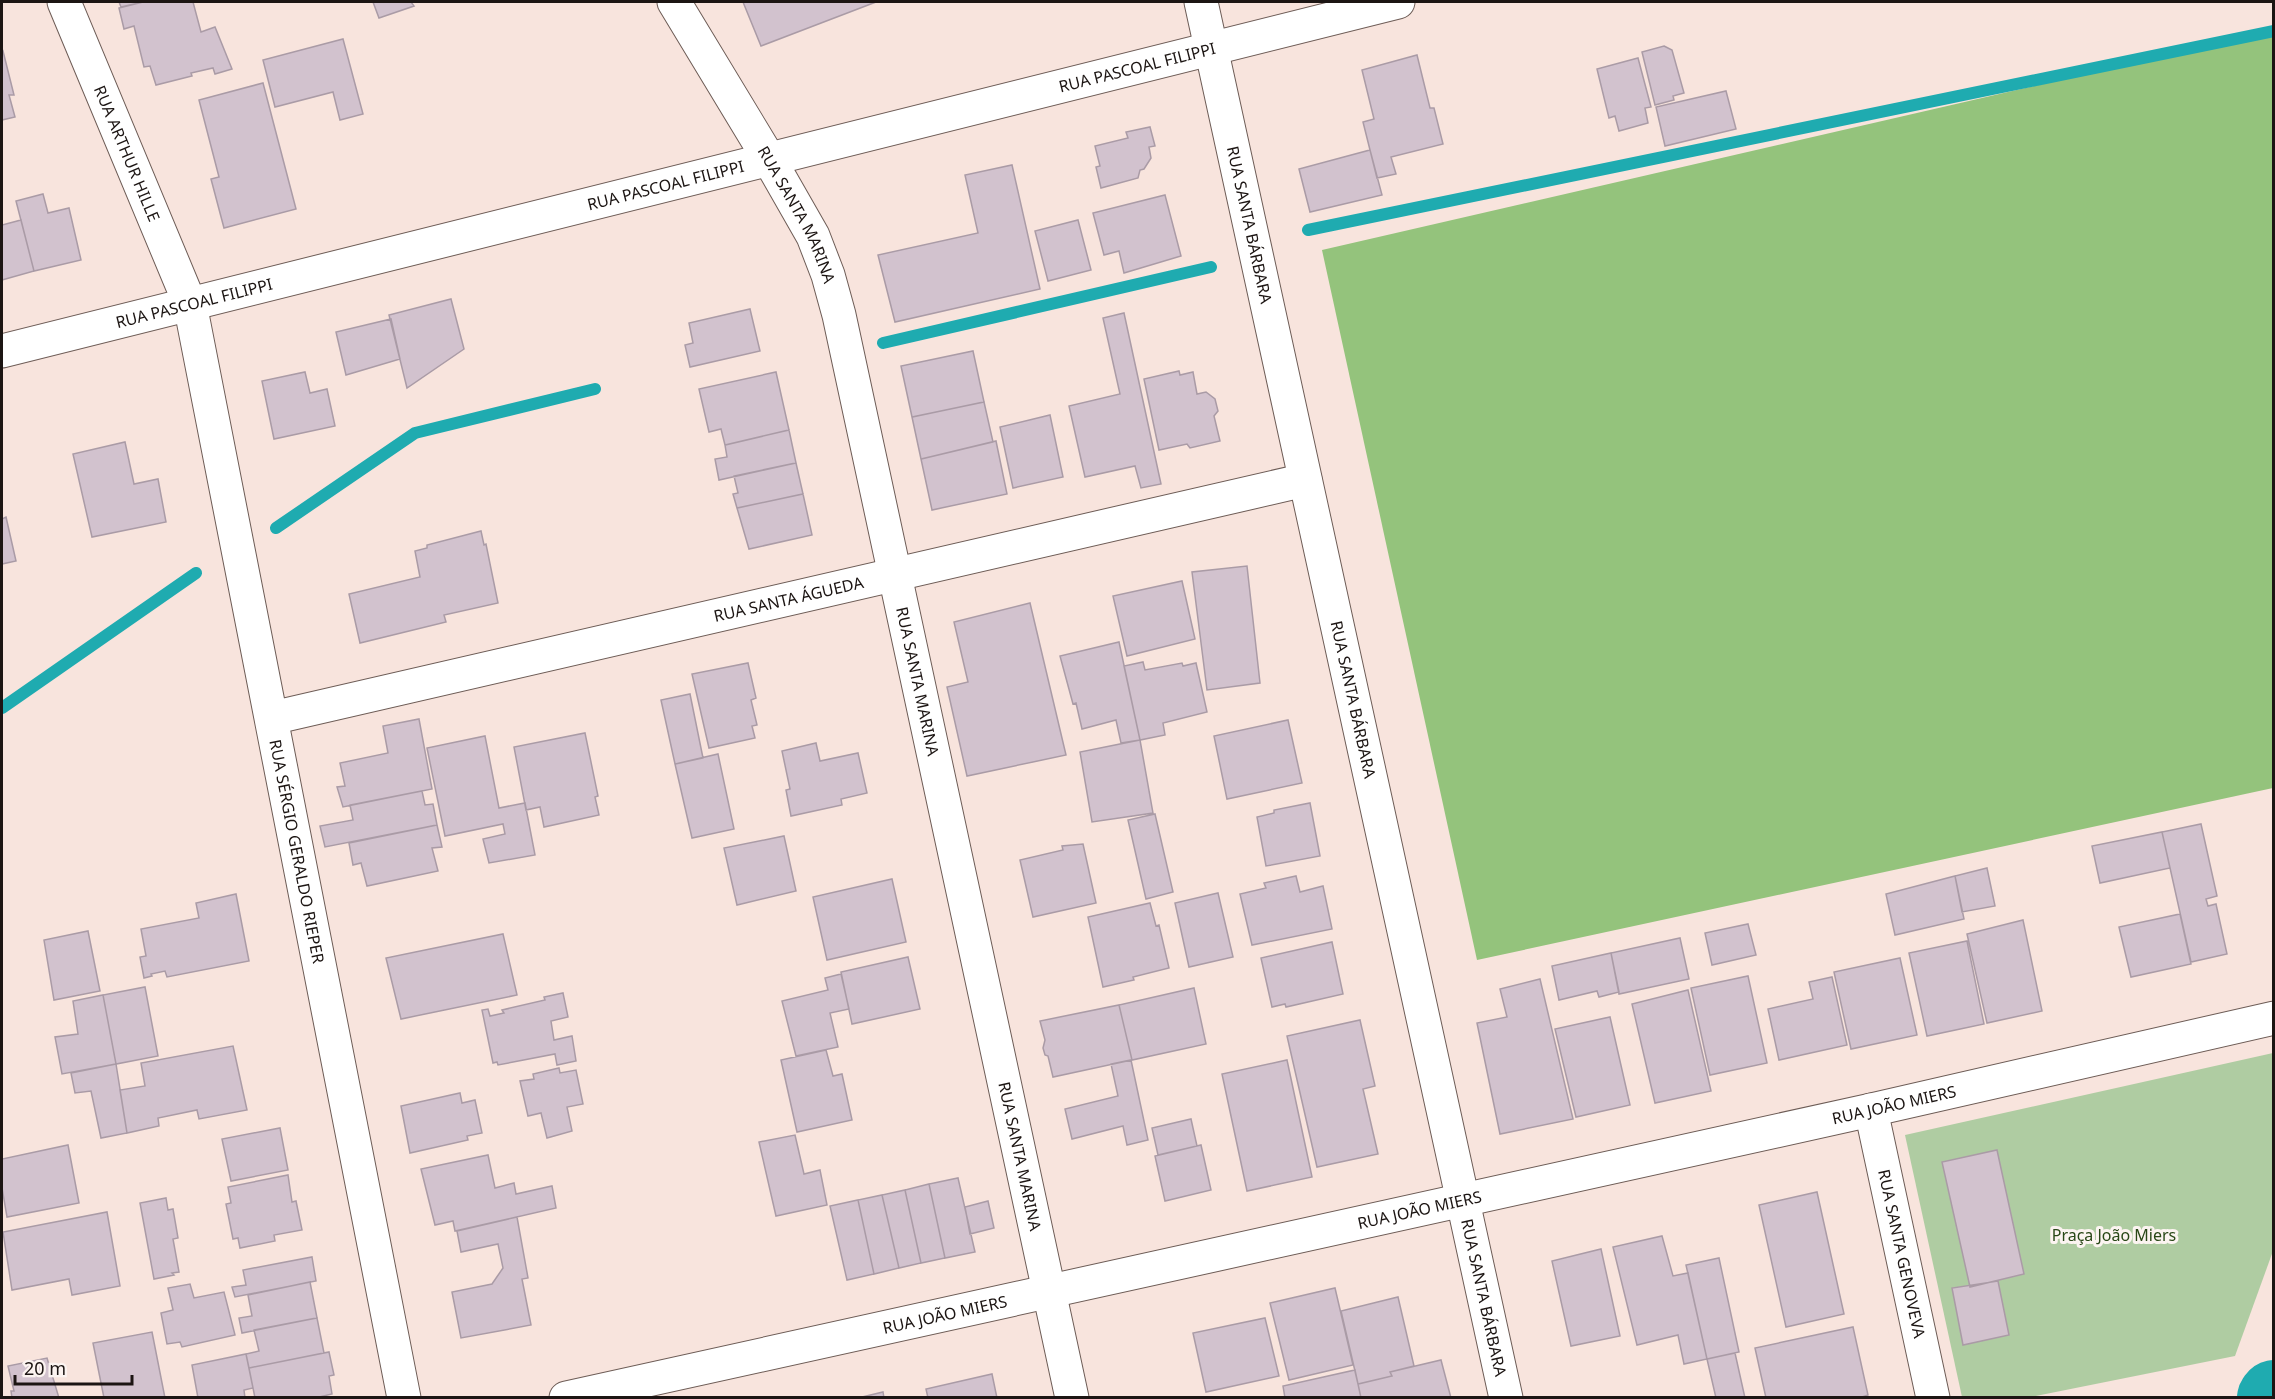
<svg xmlns="http://www.w3.org/2000/svg" width="2275" height="1399" viewBox="0 0 2275 1399" font-family="'Noto Sans',sans-serif">
	<style>
		.green { fill: #afcca2 }
		.forest { fill: #94c37c }
		.lines { fill: none; stroke-linecap: round; stroke-linejoin: round }
		.stream { stroke: #1fabb0; stroke-width: 12 }
		.river { stroke: #1fabb0; stroke-width: 70 }
		.building { fill: #d2c2ce; stroke: #aa9ba6; stroke-width: 1.5 }
		.street-casing { stroke: #6d5c56; stroke-width: 35 }
		.secondary-casing { stroke: #6d5c56; stroke-width: 35 }
		.street { stroke: #fff; stroke-width: 33 }
		.secondary { stroke: #fff; stroke-width: 33 }
		.labels { text-anchor: middle; stroke-width: 6; stroke-linejoin: round; paint-order: stroke }
		.street-label { font-size: 16px; fill: #1c1513; stroke: #fcf4f1 }
		.park-label { font-size: 16px; fill: #284716; stroke: #fcf4f1 }
	</style>
	<rect width="100%" height="100%" fill="#f8e4dd"/>
	<path class="green" d="M2273,1053v198l-38,105 -204,41h-69l-57,-262z"/>
	<path class="forest" d="M2273,31v757l-796,172 -155,-710z"/>
	<g class="lines">
		<path class="stream" d="M1308,230l966,-199
			M883,343l328,-76
			M276,528l139,-95 180,-44
			M2,708l194,-135"/>
		<path class="river" d="M2272,1398l2,-3"/>
	</g>
	<path class="building" d="M119,2h24l-22,5z
		M143,2h50l8,30 14,-5 17,42 -17,5 -2,-6 -22,5 1,3 -36,9 -6,-19 -6,1 -10,-41 -10,3 -5,-21z
		M373,2h38l3,4 -35,12z
		M743,2h133l-115,44z
		M343,39l20,75 -23,6 -7,-28 -58,15 -12,-47z
		M1664,46l8,4 12,43 -11,3 1,4 -19,5 -13,-53z
		M3,51l11,44h-5l6,22 -13,3v-68z
		M1417,55l13,53h4l9,36 -52,13 5,17 -19,4 -14,-56 11,-3 -12,-49z
		M1638,58l13,49 -6,1 3,15 -29,8 -4,-15 -6,2 -12,-49z
		M263,83l33,126 -72,19 -13,-49 8,-2 -20,-77z
		M1726,91l10,38 -71,17 -9,-39z
		M1150,127l5,19 -6,1 2,11 -7,11 -4,1 -2,8 -37,10 -5,-21 4,-1 -5,-20 33,-8 -2,-6z
		M1370,150l12,45 -72,17 -11,-43z
		M1012,165l28,124 -145,33 -17,-67 100,-22 -13,-58z
		M43,194l5,19 21,-5 12,52 -47,11 -18,-70z
		M1165,195l16,61 -57,17 -5,-22 -15,4 -11,-42z
		M21,220l13,51 -32,9v-55z
		M1078,220l13,50 -43,11 -13,-50z
		M451,299l13,50 -57,39 -18,-73z
		M750,309l10,42 -70,16 -5,-22 8,-2 -4,-20z
		M1124,313l37,171 -20,4 -6,-22 -50,11 -16,-71 51,-12 -17,-76z
		M391,319l9,40 -54,16 -10,-43z
		M973,351l11,51 -72,15 -11,-51z
		M1179,371l1,4 13,-3 4,22 9,-2 9,7 3,12 -4,5 6,25 -30,7 -3,-4 -28,6 -15,-71z
		M305,372l5,21 17,-4 8,37 -61,13 -12,-58z
		M776,372l13,58 -64,15 -4,-16 -12,3 -10,-43z
		M984,402l9,40 -72,17 -9,-42z
		M1050,415l13,62 -50,11 -13,-61z
		M789,430l7,33 -77,17 -4,-21 12,-2 -2,-12z
		M996,441l11,53 -75,16 -11,-51z
		M125,442l9,42 24,-5 8,43 -74,15 -19,-83z
		M796,463l7,31 -66,14 -4,-14 5,-1 -4,-17z
		M803,494l9,41 -63,14 -12,-41z
		M6,517l10,44 -14,3v-45z
		M481,531l3,14 2,-1 12,59 -54,12 2,7 -86,21 -11,-49 71,-17 -5,-26 12,-3v-3z
		M1247,566l13,117 -53,7 -15,-118z
		M1182,581l13,58 -68,17 -14,-60z
		M1030,603l36,152 -99,21 -20,-89 21,-5 -14,-60z
		M1119,642l21,98 -19,3 -5,-23 -34,9 -6,-26 -3,1 -13,-48z
		M1143,662l2,8 37,-7 1,3 13,-3 11,49 -44,11 2,12 -25,5 -16,-74z
		M748,663l8,35 -5,2 6,25 -5,1 3,12 -46,10 -17,-74z
		M690,694l13,64 -28,6 -14,-64z
		M419,719l13,70 -89,18 -6,-20 8,-1 -5,-23 48,-10 -5,-27z
		M1288,720l14,63 -75,16 -13,-63z
		M585,733l13,63 -3,1 4,18 -55,12 -4,-20 -14,3 -12,-63z
		M485,736l14,72 26,-5 10,52 -46,8 -6,-24 22,-5 -2,-10 -58,12 -18,-88z
		M1140,740l13,73 -61,9 -12,-70z
		M816,743l4,18 38,-8 9,40 -26,6 1,6 -51,11 -5,-26 4,-1 -8,-38z
		M718,754l16,75 -42,9 -17,-74z
		M422,791l3,14 8,-1 4,21 -112,22 -5,-21 33,-6 -3,-15z
		M1310,803l10,53 -54,10 -9,-49 17,-4v-3z
		M1155,814l18,78 -27,7 -18,-79z
		M2201,824l16,72 -11,3 2,7 8,-2 11,50 -36,8 -29,-130z
		M437,825l5,22 -10,1 6,23 -71,15 -6,-23 -8,2 -4,-22z
		M2162,832l8,36 -70,15 -8,-37z
		M784,836l12,55 -59,14 -13,-57z
		M1083,844l13,59 -63,14 -13,-57 43,-10 -1,-4z
		M1987,868l8,38 -33,6 -7,-36z
		M1296,876l4,16 23,-6 9,43 -80,16 -12,-51 26,-6 -2,-5z
		M1955,876l9,43 -69,16 -9,-41z
		M892,879l14,63 -79,18 -14,-63z
		M1218,893l15,64 -44,10 -14,-64z
		M236,894l13,67 -82,16 -2,-6 -14,3 1,2 -8,2 -4,-21 6,-1 -5,-27 58,-11 -3,-15z
		M1150,903l6,23 3,-1 10,43 -36,9 1,3 -31,7 -15,-70z
		M2180,914l11,50 -60,13 -12,-50z
		M2023,920l19,91 -55,12 -20,-89z
		M1748,924l8,31 -44,10 -7,-32z
		M88,931l12,60 -46,9 -10,-60z
		M503,934l14,61 -116,24 -15,-61z
		M1680,938l9,41 -70,15 -8,-41z
		M1967,941l17,83 -57,12 -18,-83z
		M1332,942l11,52 -57,13 -1,-3 -13,3 -11,-49z
		M1611,953l8,39 -20,5 -2,-6 -38,9 -7,-34z
		M908,957l12,52 -68,15 -11,-52z
		M1900,958l17,77 -66,14 -17,-77z
		M841,974l8,35 -19,4 8,34 -42,9 -14,-55 46,-11 -3,-12z
		M1748,976l19,87 -57,12 -19,-87z
		M1832,977l15,68 -68,15 -11,-51 45,-10 -4,-17z
		M1540,979l33,140 -73,15 -23,-111 30,-6 -7,-28z
		M145,987l13,69 -42,8 -13,-69z
		M1194,988l12,56 -74,16 -13,-55z
		M1688,990l23,101 -56,12 -23,-99z
		M563,993l5,24 -17,4 3,19 18,-4 4,25 -19,4 -2,-11 -57,11 -1,-3 -4,1 -11,-53 6,-1 2,7 14,-3 -2,-3 43,-10 -1,-3z
		M103,995l13,69 -54,10 -7,-37 23,-3 -5,-33z
		M1119,1005l13,55 -79,17 -5,-21 -3,-1 -2,-7 2,-8 -5,-19z
		M1610,1017l20,88 -54,12 -21,-88z
		M1360,1020l15,66 -12,3 15,65 -61,13 -30,-131z
		M233,1046l14,64 -48,9 -2,-9 -39,8 1,8 -32,7 -7,-43 25,-4 -4,-23z
		M826,1050l7,26 9,-2 10,46 -55,12 -16,-72z
		M1131,1060l17,80 -21,5 -4,-19 -51,13 -7,-30 53,-13 -7,-32z
		M1287,1060l25,117 -65,14 -25,-117z
		M116,1064l11,69 -26,5 -10,-47 -16,2 -4,-20z
		M559,1068l1,5 16,-3 7,34 -16,3 5,24 -25,7 -6,-25 -13,3 -8,-35 14,-2 -1,-5z
		M460,1093l2,10 13,-3 7,33 -15,3 1,4 -58,13 -9,-47z
		M1191,1119l6,27 -39,9 -6,-27z
		M280,1128l8,42 -57,11 -9,-42z
		M795,1135l9,39 16,-4 7,35 -51,11 -17,-74z
		M68,1145l11,58 -72,14 -5,-29v-29z
		M1201,1145l10,45 -46,11 -10,-45z
		M1997,1150l27,124 -54,13 -28,-125z
		M488,1155l7,33 19,-5 2,11 36,-8 4,22 -101,23 -2,-10 -18,4 -14,-56z
		M288,1175l4,27 4,-1 6,29 -28,5 1,6 -35,7 -2,-10 -5,1 -7,-35 5,-1 -3,-16z
		M958,1178l17,74 -30,6 -16,-74z
		M929,1184l16,74 -24,5 -16,-73z
		M905,1190l16,73 -22,5 -17,-73z
		M1817,1192l27,122 -58,13 -27,-122z
		M882,1195l17,73 -25,6 -16,-74z
		M166,1198l2,12 5,-1 5,29 -5,1 6,33 -7,1 2,2 -20,4 -14,-76z
		M858,1200l16,74 -27,6 -17,-74z
		M988,1201l6,27 -24,6 -5,-27z
		M107,1212l13,74 -48,9 -3,-16 -57,11 -9,-58z
		M517,1217l11,61 -6,1 9,46 -70,13 -9,-46 40,-8 11,-16 -5,-24 -37,8 -4,-21z
		M1662,1236l11,40 15,-3 19,86 -23,5 -6,-29 -41,10 -24,-98z
		M1601,1249l19,87 -49,10 -19,-85z
		M312,1257l4,24 -81,16 -3,-10 14,-2 -3,-15z
		M1719,1258l20,94 -32,7 -21,-94z
		M1998,1281l11,54 -46,10 -11,-57z
		M310,1282l7,36 -75,15 -3,-15 13,-2 -4,-21z
		M190,1284l4,14 30,-6 11,43 -53,12 -2,-5 -13,2 -6,-31 12,-3 -5,-22z
		M1335,1288l18,77 -64,15 -19,-77z
		M1398,1297l16,69 -24,6 2,4 -34,8 -17,-73z
		M317,1318l7,35 -75,15 -3,-14 13,-3 -5,-21z
		M1265,1318l14,58 -73,16 -13,-59z
		M1853,1327l15,68 -9,3h-93l-11,-50z
		M152,1332l13,66h-61l-11,-55z
		M329,1352l5,23 -5,1 3,18 -17,4h-60l-6,-30z
		M1735,1353l10,45h-29l-9,-39z
		M246,1354l7,34 -9,2 1,8h-47l-6,-33z
		M47,1358l12,40h-47l-1,-7h3l-6,-25z
		M1441,1360l10,38h-90l-3,-14 34,-8 -2,-4z
		M1355,1370l6,28h-76l-2,-12z
		M992,1374l5,24h-69l-2,-9z
		M883,1392l1,6h-26z"/>
	<g class="lines">
		<defs>
			<g id="street">
				<path id="s1" d="M64,2l126,302 214,1094"/>
				<path id="s2" d="M674,2l95,157 44,77 15,39 11,40 233,1083"/>
				<path id="s3" d="M1201,2l305,1396"/>
				<path id="s4" d="M2,351l1396,-349"/>
				<path id="s5" d="M272,718l1033,-238"/>
				<path id="s6" d="M1871,1110l62,288"/>
			</g>
			<g id="secondary">
				<path id="s7" d="M566,1398l1305,-288 403,-92"/>
			</g>
		</defs>
		<use href="#street" class="street-casing"/>
		<use href="#secondary" class="secondary-casing"/>
		<use href="#street" class="street"/>
		<use href="#secondary" class="secondary"/>
	</g>
	<g class="labels">
		<g class="street-label">
			<text dy="6" stroke="none"><textPath href="#s4" startOffset="1170">RUA PASCOAL FILIPPI</textPath></text>
			<text dy="6" stroke="none"><textPath href="#s1" startOffset="164">RUA ARTHUR HILLE</textPath></text>
			<text dy="6" stroke="none"><textPath href="#s4" startOffset="684">RUA PASCOAL FILIPPI</textPath></text>
			<text dy="6" stroke="none"><textPath href="#s2" startOffset="246">RUA SANTA MARINA</textPath></text>
			<text dy="6" stroke="none"><textPath href="#s3" startOffset="228">RUA SANTA BÁRBARA</textPath></text>
			<text dy="6" stroke="none"><textPath href="#s4" startOffset="198">RUA PASCOAL FILIPPI</textPath></text>
			<text dy="6" stroke="none"><textPath href="#s5" startOffset="530">RUA SANTA ÁGUEDA</textPath></text>
			<text dy="6" stroke="none"><textPath href="#s2" startOffset="730">RUA SANTA MARINA</textPath></text>
			<text dy="6" stroke="none"><textPath href="#s3" startOffset="714">RUA SANTA BÁRBARA</textPath></text>
			<text dy="6" stroke="none"><textPath href="#s1" startOffset="885">RUA SÉRGIO GERALDO RIEPER</textPath></text>
			<text dy="6" stroke="none"><textPath href="#s7" startOffset="1360">RUA JOÃO MIERS</textPath></text>
			<text dy="6" stroke="none"><textPath href="#s2" startOffset="1216">RUA SANTA MARINA</textPath></text>
			<text dy="6" stroke="none"><textPath href="#s7" startOffset="874">RUA JOÃO MIERS</textPath></text>
			<text dy="6" stroke="none"><textPath href="#s6" startOffset="147">RUA SANTA GENOVEVA</textPath></text>
			<text dy="6" stroke="none"><textPath href="#s3" startOffset="1326">RUA SANTA BÁRBARA</textPath></text>
			<text dy="6" stroke="none"><textPath href="#s7" startOffset="388">RUA JOÃO MIERS</textPath></text>
		</g>
		<g class="park-label">
			<text x="2114" y="1241">Praça João Miers</text>
		</g>
	</g>
	<rect width="2275" height="1399" fill="none" stroke="#1c1513" stroke-width="6"/>
	<path d="M15 1375v9h117v-9" fill="none" stroke="#1c1513" stroke-width="3"/>
	<text x="24" y="1375" font-size="18" fill="#1c1513" stroke="#fcf4f1" stroke-width="4.5" paint-order="stroke">20 m</text>
</svg>
